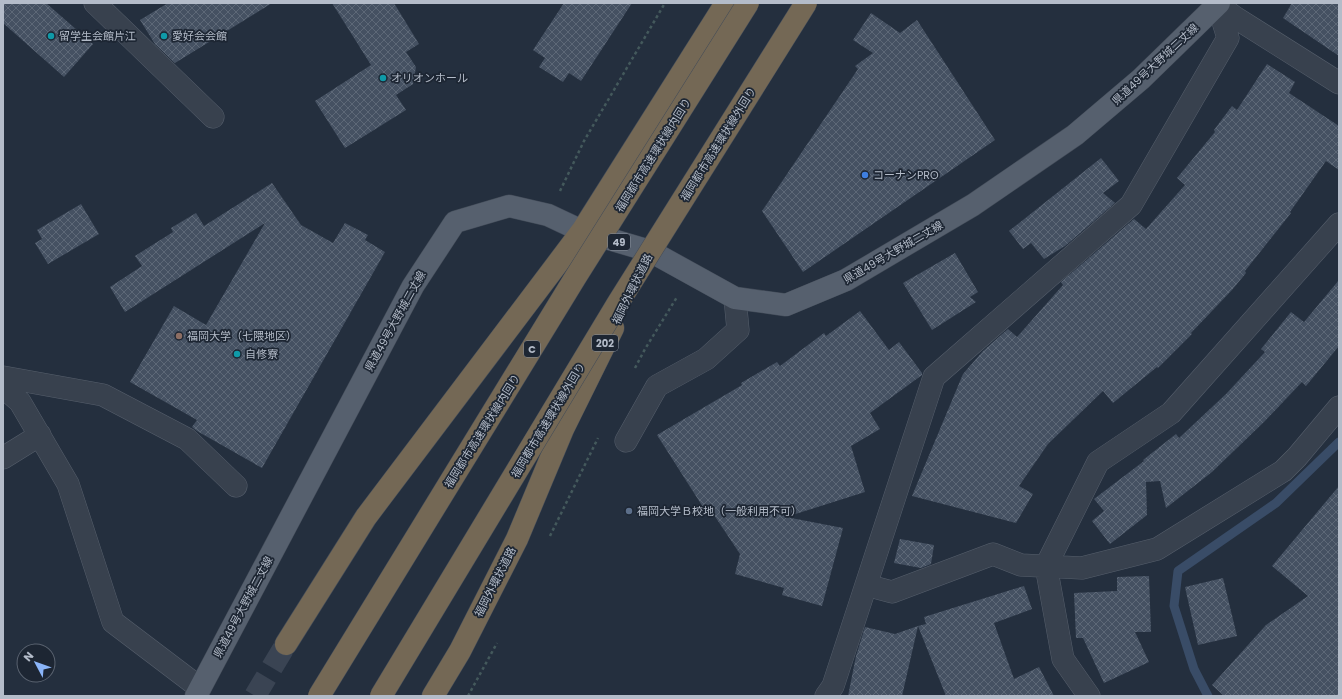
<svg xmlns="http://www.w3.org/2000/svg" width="1342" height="699" viewBox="0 0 1342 699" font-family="Poppins,'Noto Sans JP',sans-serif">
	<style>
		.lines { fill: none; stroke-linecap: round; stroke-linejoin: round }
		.stream { stroke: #394c67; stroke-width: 9 }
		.building { fill: url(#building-cross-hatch) }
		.highway-tunnel { stroke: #3a4453; stroke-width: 22; stroke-dasharray: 22 11; stroke-linecap: butt }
		.minor-casing { stroke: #565f6c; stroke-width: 23 }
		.major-casing { stroke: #414a57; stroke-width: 23 }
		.highway-casing { stroke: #434c59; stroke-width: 23 }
		.path { stroke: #44595c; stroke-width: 2.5; stroke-dasharray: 3 3; stroke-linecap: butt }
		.minor { stroke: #38414e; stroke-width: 22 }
		.major { stroke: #56606e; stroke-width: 22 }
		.highway { stroke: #746855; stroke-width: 22 }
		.highway-bridge-casing { stroke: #434c59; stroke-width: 23; stroke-linecap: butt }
		.highway-bridge { stroke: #746855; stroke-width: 22 }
		.culture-dot { fill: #0f9aa8; stroke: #1d2633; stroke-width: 1.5 }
		.shop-dot { fill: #3f7fe0; stroke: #1d2633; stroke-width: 1.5 }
		.education-dot { fill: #8d6e63; stroke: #1d2633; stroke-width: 1.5 }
		.service-dot { fill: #5c6f8a; stroke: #1d2633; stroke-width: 1.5 }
		.labels { text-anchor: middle; stroke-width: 3.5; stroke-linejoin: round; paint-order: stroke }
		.shield { fill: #1d2633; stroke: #878f9c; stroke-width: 1 }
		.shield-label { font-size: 10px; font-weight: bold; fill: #b4bcc9 }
		.poi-label { font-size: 11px; fill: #b4bcc9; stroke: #1d2633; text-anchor: start }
		.street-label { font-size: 11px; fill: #b4bcc9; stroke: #1d2633 }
	</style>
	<defs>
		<pattern id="building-cross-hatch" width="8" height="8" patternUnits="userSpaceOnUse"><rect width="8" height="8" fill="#455162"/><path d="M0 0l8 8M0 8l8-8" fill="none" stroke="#5d6877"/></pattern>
	</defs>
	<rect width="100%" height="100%" fill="#242f3e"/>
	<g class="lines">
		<path class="stream" d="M1208,696l-14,-27 -20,-63 4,-35 98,-68 63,-61"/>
	</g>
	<path class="building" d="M3,3h43l47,41 -29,33 -61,-54z
		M168,3h104l-97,60 -20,-19 -15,-24z
		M332,3h62l25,41 -13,8 10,15 -3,17 -17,11 10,15 -61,38 -30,-47 56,-36z
		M564,3h68l-51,78 -12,-8 -6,9 -24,-15 6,-9 -12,-8z
		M1292,3h47v53l-56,-38z
		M871,13l29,20 17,-13 78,120 -192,132 -41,-61 96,-142 -3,-3 18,-13 -20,-13z
		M1267,64l28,18 -6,11 50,33v44l-13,-9 -36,51 1,1 -46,58 1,2 -14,17 -41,43 1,1 -34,34 -1,-1 -44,36 -10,-12 -55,53 -29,42 14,8 -17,29 -104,-27 51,-122 20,-23 25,-22 9,8 46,-52 -2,-3 73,-63 12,10 39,-44 -8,-7 38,-46 -1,-2 18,-24 5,4z
		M1101,158l18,23 -16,12 12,10 -50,43 -21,13 -13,-16 -8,6 -14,-18z
		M272,183l29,42 32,18 12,-20 23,12 -3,5 20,12 -123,216 -65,-37 -5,-4 5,-7 -67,-38 44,-76 32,19 59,-102 -140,89 -15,-25 32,-21 -7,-10 38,-24 -2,-4 25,-15 8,13z
		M81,204l18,30 -51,30 -13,-21 7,-4 -5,-9z
		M955,253l23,39 -8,5 6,5 -44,28 -29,-47z
		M1339,280v66l-33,40 -4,-4 -38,40 -52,50 -46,36 -6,-27 -14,1 1,33 -37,29 -18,-23 12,-10 -10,-12 50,-38 -1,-1 33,-26 3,4 47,-44 39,-42 -4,-3 30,-37 13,10z
		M860,311l29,39 10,-8 23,31v2l-52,38 10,16 -29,17 14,46 -79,25 57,11 -21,78 -40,-11 2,-7 -49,-14 5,-20 -28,-42 -4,3 -51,-80 85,-50 -1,-2 36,-21 3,4 44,-33 2,3z
		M1339,486v210h-115l-12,-11 54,-60 42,-29 -36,-30z
		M900,539l34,6 -3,19 -10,4 -27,-5z
		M1149,576l2,56h-16l14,30 -45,21 -21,-45h-7l-2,-45 43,-2v-14z
		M1223,578l14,58 -39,9 -13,-58z
		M1024,586l8,23 -38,14 20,56 25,-12 15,29h-108l-28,-70 8,-2 -2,-7z
		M918,626l-16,70h-54l8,-40 9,-29 30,7z"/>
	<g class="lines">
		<path class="highway-tunnel" d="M255,696l31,-52"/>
		<defs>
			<path id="minor" d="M95,3l118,114
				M3,377l100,18 84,44 49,47
				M3,387l17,15 48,82 45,138 87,66
				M626,441l31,-55 49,-27 32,-29 -3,-32
				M3,458l37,-23
				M866,585l26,7 101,-38 28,11 61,3 75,-19 126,-78 14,-14 42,-50
				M826,696l7,-10 101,-309 197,-172 97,-167 -10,-33 18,13 103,65
				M1089,696l-26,-37 -17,-93 52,-104 73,-49 168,-189"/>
			<path id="major" d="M196,696l217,-410 42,-64 54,-16 39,9 34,16 68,20 85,47 51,7 60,-25 127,-75 102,-70 66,-56 78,-76"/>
			<path id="highway" d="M286,644l80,-127 216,-286 144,-228
				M433,696l27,-45 57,-112 46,-110 50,-101"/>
		</defs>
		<use href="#minor" class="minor-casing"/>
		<use href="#major" class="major-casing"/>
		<use href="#highway" class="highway-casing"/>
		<path class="path" d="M560,191l24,-50 81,-138
			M635,368l10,-19 32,-52
			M550,536l48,-98
			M468,696l29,-53"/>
		<use href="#minor" class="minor"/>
		<use href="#major" class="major"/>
		<use href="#highway" class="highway"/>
		<defs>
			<path id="highway-bridge" d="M319,696l256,-418 173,-275
				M381,696l237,-393 188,-300"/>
		</defs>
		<use href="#highway-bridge" class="highway-bridge-casing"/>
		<use href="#highway-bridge" class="highway-bridge"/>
	</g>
	<g class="culture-dot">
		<circle cx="51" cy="36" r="4"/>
		<circle cx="164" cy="36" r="4"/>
		<circle cx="383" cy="78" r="4"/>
		<circle cx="237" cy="354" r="4"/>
	</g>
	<circle class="shop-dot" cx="865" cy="175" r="4"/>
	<circle class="education-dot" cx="179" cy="336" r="4"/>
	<circle class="service-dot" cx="629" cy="511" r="4"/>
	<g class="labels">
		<g class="shield">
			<rect x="608" y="234" width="22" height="16" rx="3"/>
			<rect x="592" y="335" width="26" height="16" rx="3"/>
			<rect x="524" y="341" width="16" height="16" rx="3"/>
		</g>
		<g class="shield-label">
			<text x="619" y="246">49</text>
			<text x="605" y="347">202</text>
			<text x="532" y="353">C</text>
		</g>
		<g class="poi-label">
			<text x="59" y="40">留学生会館片江</text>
			<text x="172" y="40">愛好会会館</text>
			<text x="391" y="82">オリオンホール</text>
			<text x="873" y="179">コーナンPRO</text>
			<text x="187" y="340">福岡大学（七隈地区）</text>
			<text x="245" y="358">自修寮</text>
			<text x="637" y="515">福岡大学Ｂ校地（一般利用不可）</text>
		</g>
		<g class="street-label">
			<text transform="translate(1155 64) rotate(-43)" y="4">県道49号大野城二丈線</text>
			<text transform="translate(718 144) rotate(-58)" y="4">福岡都市高速環状線外回り</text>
			<text transform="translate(653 155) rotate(-58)" y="4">福岡都市高速環状線内回り</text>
			<text transform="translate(893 252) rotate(-30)" y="4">県道49号大野城二丈線</text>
			<text transform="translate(632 289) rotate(-64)" y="4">福岡外環状道路</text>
			<text transform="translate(395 321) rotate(-61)" y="4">県道49号大野城二丈線</text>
			<text transform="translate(548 420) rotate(-59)" y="4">福岡都市高速環状線外回り</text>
			<text transform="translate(482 431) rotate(-58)" y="4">福岡都市高速環状線内回り</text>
			<text transform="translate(495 582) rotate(-63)" y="4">福岡外環状道路</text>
			<text transform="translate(243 607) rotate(-62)" y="4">県道49号大野城二丈線</text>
		</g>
	</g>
	<rect width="1342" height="699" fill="none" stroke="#b4bcc9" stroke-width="8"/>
	<g transform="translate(36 663) rotate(311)"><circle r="19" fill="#1d2633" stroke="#59626f"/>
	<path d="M0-3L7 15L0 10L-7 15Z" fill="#8ab4f8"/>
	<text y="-6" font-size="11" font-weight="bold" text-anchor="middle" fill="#b4bcc9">N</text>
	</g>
</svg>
